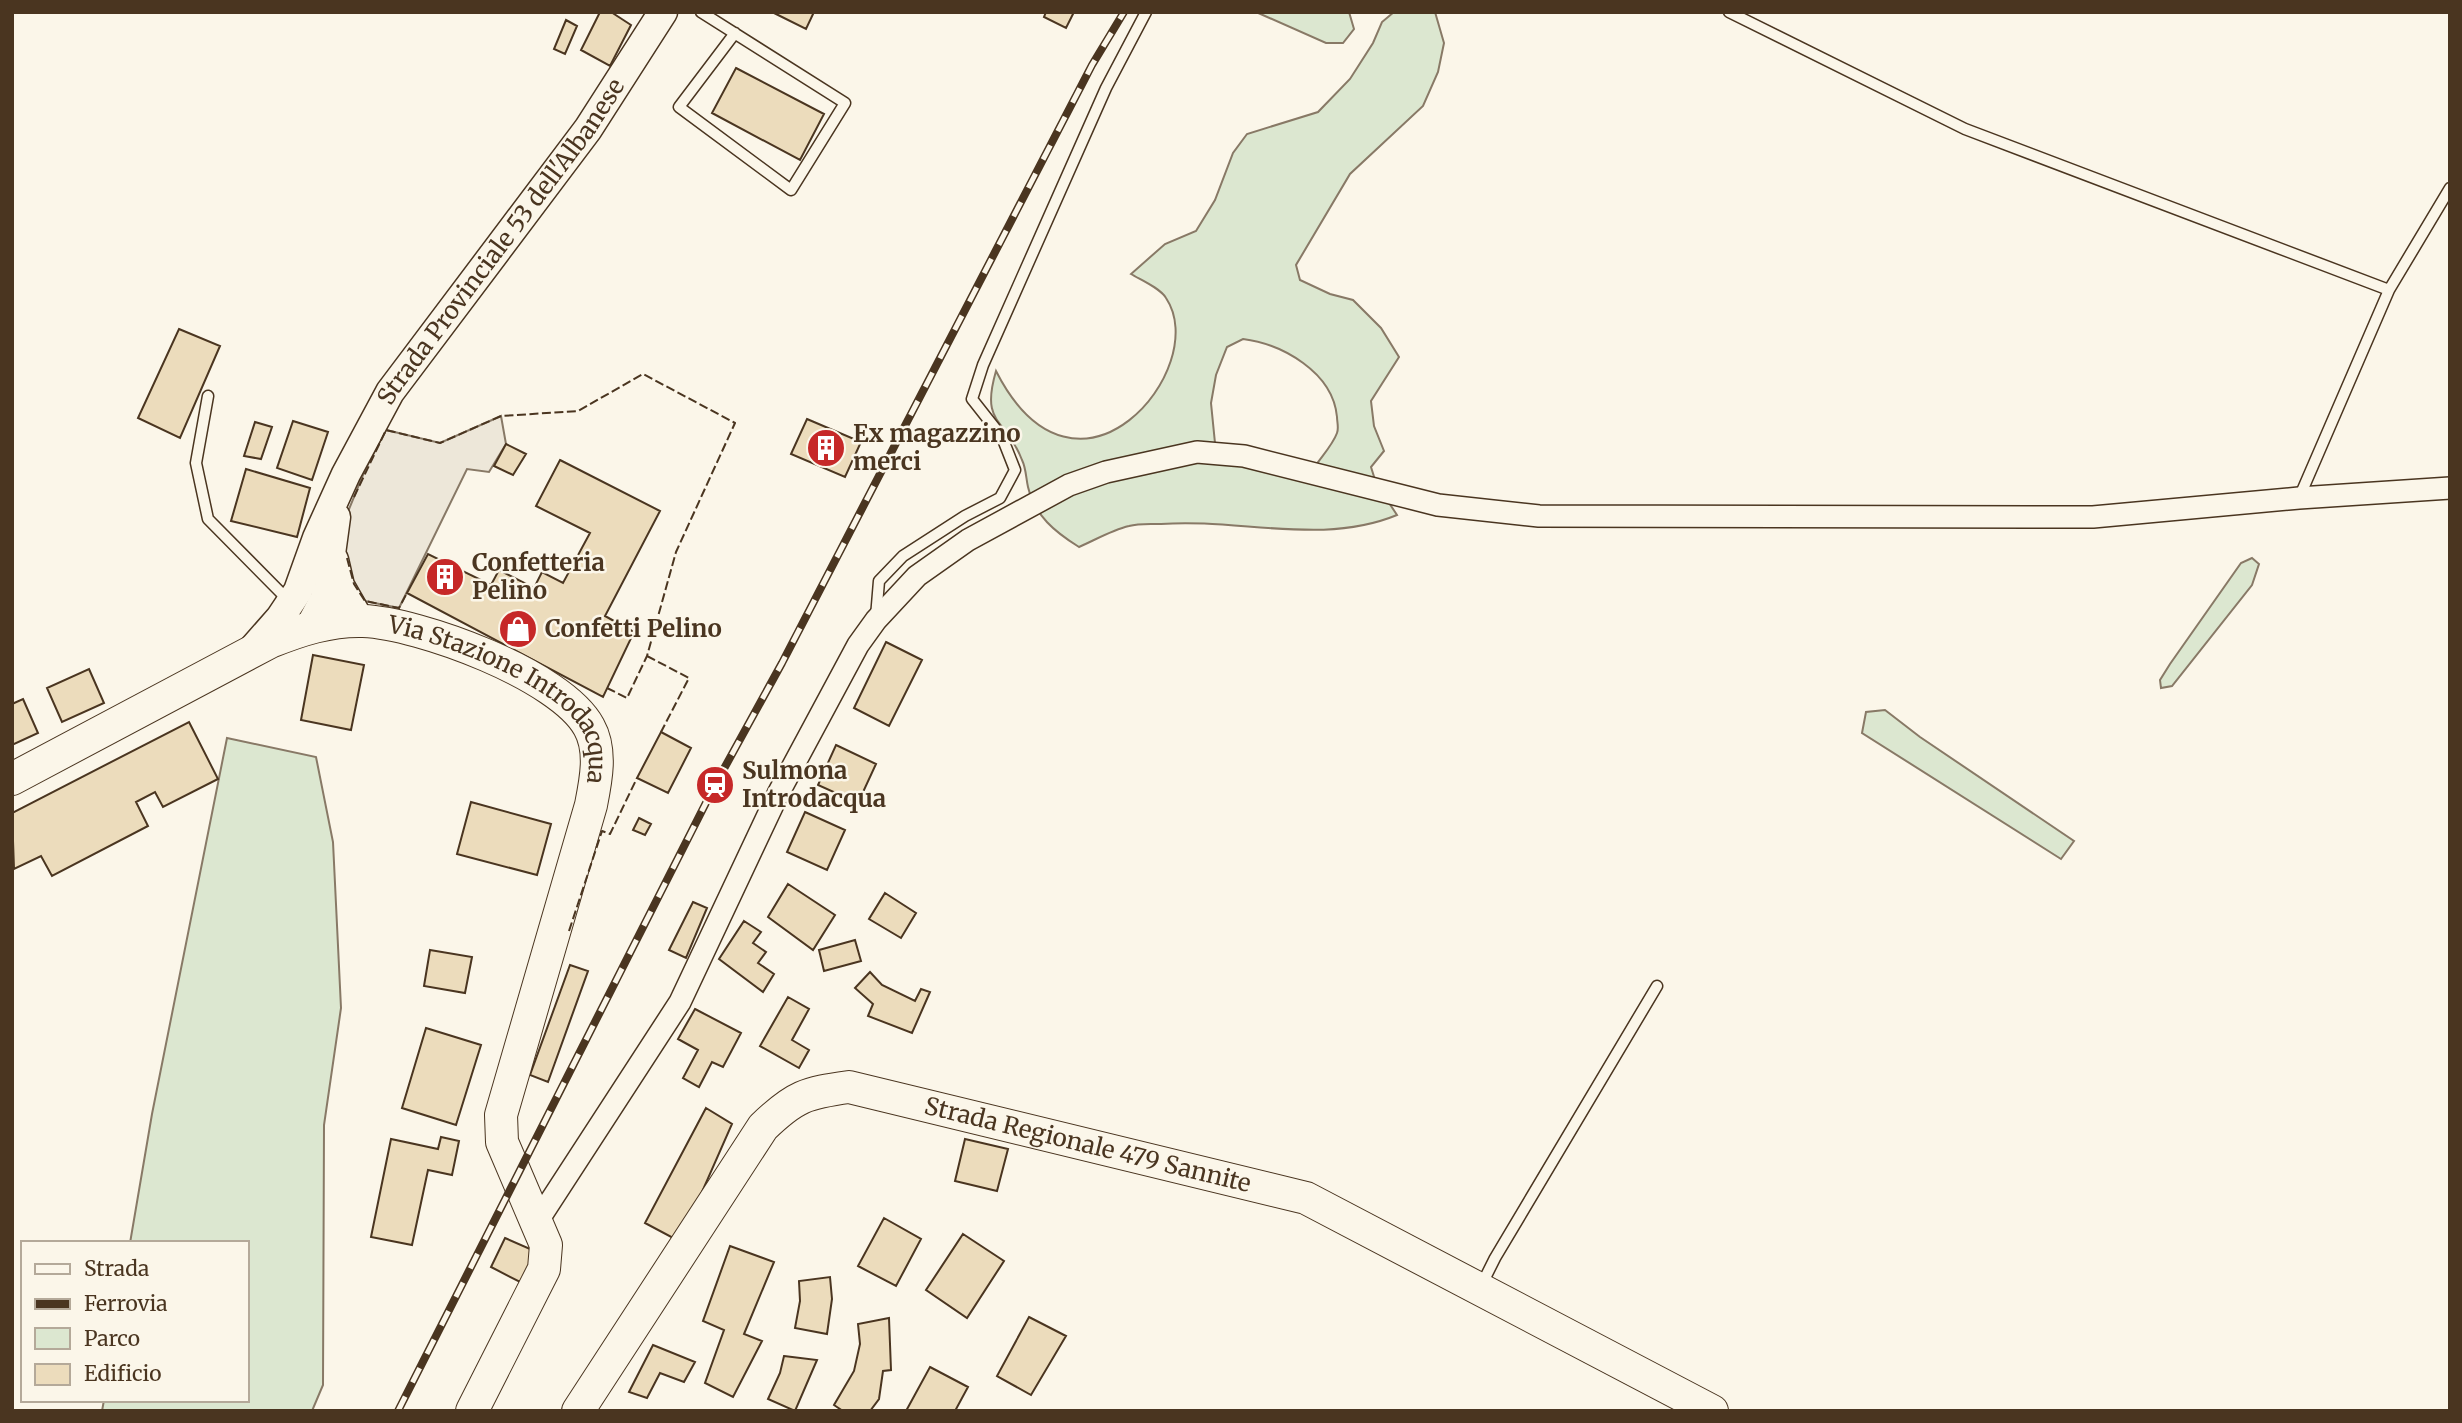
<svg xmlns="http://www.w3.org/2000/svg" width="2462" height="1423" viewBox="0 0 2462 1423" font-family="Merriweather,serif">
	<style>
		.green { fill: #dce7d0; stroke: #887966; stroke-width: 2; fill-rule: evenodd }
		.parking { fill: #ede7d9; stroke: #887966; stroke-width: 2 }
		.building { fill: #ecdcbc; stroke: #4a3520; stroke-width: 2 }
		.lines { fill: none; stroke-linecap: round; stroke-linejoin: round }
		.service-casing { stroke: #4a3520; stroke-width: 13 }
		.minor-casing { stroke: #4a3520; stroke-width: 24 }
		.secondary-casing { stroke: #4a3520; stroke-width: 31 }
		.primary-casing { stroke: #4a3520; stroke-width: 34 }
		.service { stroke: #fbf6e9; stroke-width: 10 }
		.minor { stroke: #fbf6e9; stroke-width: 21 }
		.secondary { stroke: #fbf6e9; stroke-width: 28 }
		.primary { stroke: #fbf6e9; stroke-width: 32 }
		.rail-casing { stroke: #4a3520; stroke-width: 8 }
		.rail { stroke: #fbf6e9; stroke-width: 5; stroke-dasharray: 16; stroke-linecap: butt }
		.fence { stroke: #4a3520; stroke-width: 2; stroke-dasharray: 9 3.5; stroke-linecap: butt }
		.labels { text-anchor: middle; stroke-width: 5; stroke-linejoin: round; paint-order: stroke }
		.street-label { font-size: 24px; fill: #4a3520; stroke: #fbf6e9 }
		.poi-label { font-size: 24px; font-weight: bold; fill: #4a3520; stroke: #fbf6e9; text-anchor: start }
	</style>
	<rect width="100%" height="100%" fill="#fbf6e9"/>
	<path class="green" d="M1256,12h93l5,17 -11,14h-17z
		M1394,12h41l9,31 -6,29 -15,34 -73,68 -54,91 4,15 30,14 23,6 28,28 18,29 -28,44 3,25 10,25 -13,16 5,16 21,32c-75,31 -158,3 -236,9 -10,0 -22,-1 -32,2 -17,4 -34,14 -50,21 -24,-15 -44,-31 -51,-60 -2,-9 -2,-19 -6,-27 -16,-43 -42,-34 -26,-89 81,159 217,-3 170,-73 -6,-10 -25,-18 -35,-24l34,-30 31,-13 19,-31 18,-47 14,-19 71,-22 32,-33 23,-36 9,-21zM1243,339c39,5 90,33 94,78 0,5 2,11 0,16 -4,11 -14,22 -21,32l-101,-22 -4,-40 5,-28 11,-28z
		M2252,558l7,6 -7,21 -80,101 -11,2 -1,-8 10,-16 71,-101z
		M1885,710l35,27 154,104 -13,18 -199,-126 4,-21z
		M227,738l89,19 17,85 8,166 -17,117 -1,260 -11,26h-210l2,-11h143v-157h-117l22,-129z"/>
	<path class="parking" d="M501,416l5,28 -17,28 -22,-3 -68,139 -34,-7 -11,-17 -10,-35 1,-30 20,-49 21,-40 54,13z"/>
	<path class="building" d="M600,12h11l20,13 -21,41 -29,-16z
		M772,12h42l-8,17z
		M1046,12h28l-8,16 -22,-11z
		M566,20l11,6 -12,28 -11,-5z
		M736,68l88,46 -24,46 -88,-47z
		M179,329l41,17 -40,92 -42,-20z
		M807,419l54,23 -16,35 -54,-23z
		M293,421l35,11 -16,48 -35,-12z
		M255,422l17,5 -11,32 -17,-3z
		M506,444l20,10 -13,21 -19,-9z
		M560,460l100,51 -55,105 29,16 -31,65 -196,-104 21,-39 63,31 8,-15 35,18 8,-16 21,11 27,-50 -54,-27z
		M246,469l64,19 -13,49 -66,-16z
		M886,642l36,18 -33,66 -35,-18z
		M313,655l51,10 -13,65 -50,-10z
		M89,669l15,34 -42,19 -15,-34z
		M23,699l15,34 -26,12v-41z
		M189,722l29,57 -55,28 -8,-15 -19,10 12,24 -96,50 -11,-20 -27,13 -2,-56z
		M661,732l30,16 -23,45 -31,-15z
		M836,745l40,19 -18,39 -40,-18z
		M471,802l80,22 -14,51 -80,-21z
		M805,812l40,18 -18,40 -40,-18z
		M639,818l12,6 -6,11 -12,-5z
		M788,884l47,31 -22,35 -45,-33z
		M885,893l31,20 -15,25 -32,-19z
		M693,902l14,6 -21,50 -17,-8z
		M744,921l17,11 -8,11 13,9 -8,11 16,11 -11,18 -44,-33z
		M855,940l6,21 -37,10 -5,-21z
		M430,950l42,7 -7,36 -41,-7z
		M570,965l18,6 -40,111 -18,-7z
		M870,972l12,13 33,16 6,-12 9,3 -18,41 -44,-17 5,-12 -18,-16z
		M788,997l21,12 -17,31 17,10 -10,18 -39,-22z
		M695,1009l46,24 -18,34 -11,-5 -13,25 -16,-9 15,-28 -20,-11z
		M426,1028l55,17 -25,80 -54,-17z
		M706,1108l26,16 -45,102 -12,13 -30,-16z
		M441,1137l18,4 -7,34 -24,-5 -16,75 -41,-8 20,-98 47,10z
		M965,1139l43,10 -11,42 -42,-10z
		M884,1218l37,21 -25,47 -38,-20z
		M963,1234l41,27 -37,57 -41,-28z
		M505,1238l32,14 -15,31 -31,-16z
		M730,1246l44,16 -30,72 18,7 -29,56 -28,-14 19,-53 -21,-9z
		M830,1277l2,22 -5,35 -32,-6 5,-27 -1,-20z
		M1029,1317l37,19 -35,59 -34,-19z
		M889,1318l2,52 -8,1 -4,28 -9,12h-27l-9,-6 20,-34 6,-27 -2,-20z
		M653,1345l42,17 -11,20 -24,-9 -13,25 -18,-6z
		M784,1356l33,4 -22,51 -27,-12 12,-26z
		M930,1367l38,20 -13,24h-49z"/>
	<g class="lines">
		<defs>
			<path id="service" d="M701,12l144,91 -54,87 -112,-83 56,-74
				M1729,12l236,117 424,161
				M208,396l-12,67 12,56 82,83
				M2299,498l90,-208 61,-102
				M876,617l3,-36 24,-25 62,-40 35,-18 15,-28 -13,-33 -30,-38 11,-34 123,-277 40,-76
				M1481,1286l14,-28 162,-272"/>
			<path id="minor" d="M537,1222l143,-220 98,-208 80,-149 18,-25 41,-44 51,-36 101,-55 37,-13 91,-20 47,4 194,49 101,11 554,1 206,-19 151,-10"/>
			<g id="secondary">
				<path d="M334,560l6,26 20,35"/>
				<path d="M310,626l15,-28 11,-81"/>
				<path id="s1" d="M251,651l29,-33 18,-27 19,-53 29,-64 44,-82 198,-263 75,-117"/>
			</g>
			<g id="primary">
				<path id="s2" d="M12,779l258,-137c30,-12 60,-22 93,-21 56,2 198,54 226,106 13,23 7,53 2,78l-90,310 1,27 44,103 -2,24 -72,142"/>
				<path id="s3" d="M578,1411l185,-284c32,-31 43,-34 86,-40l457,111 406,213"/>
			</g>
		</defs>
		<use href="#service" class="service-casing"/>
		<use href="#minor" class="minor-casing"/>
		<use href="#secondary" class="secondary-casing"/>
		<use href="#primary" class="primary-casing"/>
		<use href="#service" class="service"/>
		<use href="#minor" class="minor"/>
		<use href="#secondary" class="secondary"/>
		<use href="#primary" class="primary"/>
		<defs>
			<path id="rail" d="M398,1411l317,-626 67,-122 310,-598 32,-53"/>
		</defs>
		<use href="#rail" class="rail-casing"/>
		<use href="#rail" class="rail"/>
		<path class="fence" d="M354,497l32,-67 54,13 61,-27 77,-5 65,-37 92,49 -59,129 -29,104 -20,42 -20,-10
			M347,558l7,26 11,17 34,7 8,-15
			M647,656l42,22 -28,54
			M569,931l33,-100 8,3 27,-56"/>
	</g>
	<defs>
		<symbol id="building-disc" viewBox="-11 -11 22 22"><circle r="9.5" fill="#c62828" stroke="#fbf6e9"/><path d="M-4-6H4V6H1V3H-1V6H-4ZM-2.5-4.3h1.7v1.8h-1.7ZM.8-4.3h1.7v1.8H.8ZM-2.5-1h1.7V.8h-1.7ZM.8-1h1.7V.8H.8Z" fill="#fff"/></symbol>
		<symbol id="shop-disc" viewBox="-11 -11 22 22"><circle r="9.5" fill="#c62828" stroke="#fbf6e9"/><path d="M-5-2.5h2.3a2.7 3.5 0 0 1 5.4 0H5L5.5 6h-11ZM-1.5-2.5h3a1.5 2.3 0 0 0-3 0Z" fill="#fff"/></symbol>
		<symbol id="station-disc" viewBox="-11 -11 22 22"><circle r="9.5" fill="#c62828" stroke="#fbf6e9"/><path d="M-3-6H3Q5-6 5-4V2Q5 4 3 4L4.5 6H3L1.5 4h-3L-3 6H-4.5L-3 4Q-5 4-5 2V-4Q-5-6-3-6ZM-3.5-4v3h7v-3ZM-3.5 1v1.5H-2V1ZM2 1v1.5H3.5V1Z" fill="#fff"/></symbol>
	</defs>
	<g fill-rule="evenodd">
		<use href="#building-disc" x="804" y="426" width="44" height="44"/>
		<use href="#building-disc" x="423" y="555" width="44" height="44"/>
		<use href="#shop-disc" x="496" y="607" width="44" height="44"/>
		<use href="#station-disc" x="693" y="763" width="44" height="44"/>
	</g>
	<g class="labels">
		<g class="street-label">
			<text dy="8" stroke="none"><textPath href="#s1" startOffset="483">Strada Provinciale 53 dell'Albanese</textPath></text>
			<text dy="8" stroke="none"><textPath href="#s2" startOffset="558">Via Stazione Introdacqua</textPath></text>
			<text dy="8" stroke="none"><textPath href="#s3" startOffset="682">Strada Regionale 479 Sannite</textPath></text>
		</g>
		<g class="poi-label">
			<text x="853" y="442">Ex magazzino<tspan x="853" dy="28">merci</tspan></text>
			<text x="472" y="571">Confetteria<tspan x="472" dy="28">Pelino</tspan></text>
			<text x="545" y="637">Confetti Pelino</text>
			<text x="742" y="779">Sulmona<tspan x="742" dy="28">Introdacqua</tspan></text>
		</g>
	</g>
	<rect width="2462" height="1423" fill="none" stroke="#4a3520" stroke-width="28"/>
	<rect x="21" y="1241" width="228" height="161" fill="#fbf6e9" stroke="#b4a999" stroke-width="2"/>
	<rect x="35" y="1264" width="35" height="10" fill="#fbf6e9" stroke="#b4a999" stroke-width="2"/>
	<text x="84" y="1276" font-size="21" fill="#4a3520">Strada</text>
	<rect x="35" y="1299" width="35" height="10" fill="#4a3520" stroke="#b4a999" stroke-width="2"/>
	<text x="84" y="1311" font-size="21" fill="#4a3520">Ferrovia</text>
	<rect x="35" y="1328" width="35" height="21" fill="#dce7d0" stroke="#b4a999" stroke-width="2"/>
	<text x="84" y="1346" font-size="21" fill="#4a3520">Parco</text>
	<rect x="35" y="1364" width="35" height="21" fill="#ecdcbc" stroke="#b4a999" stroke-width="2"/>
	<text x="84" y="1381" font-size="21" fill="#4a3520">Edificio</text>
</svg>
